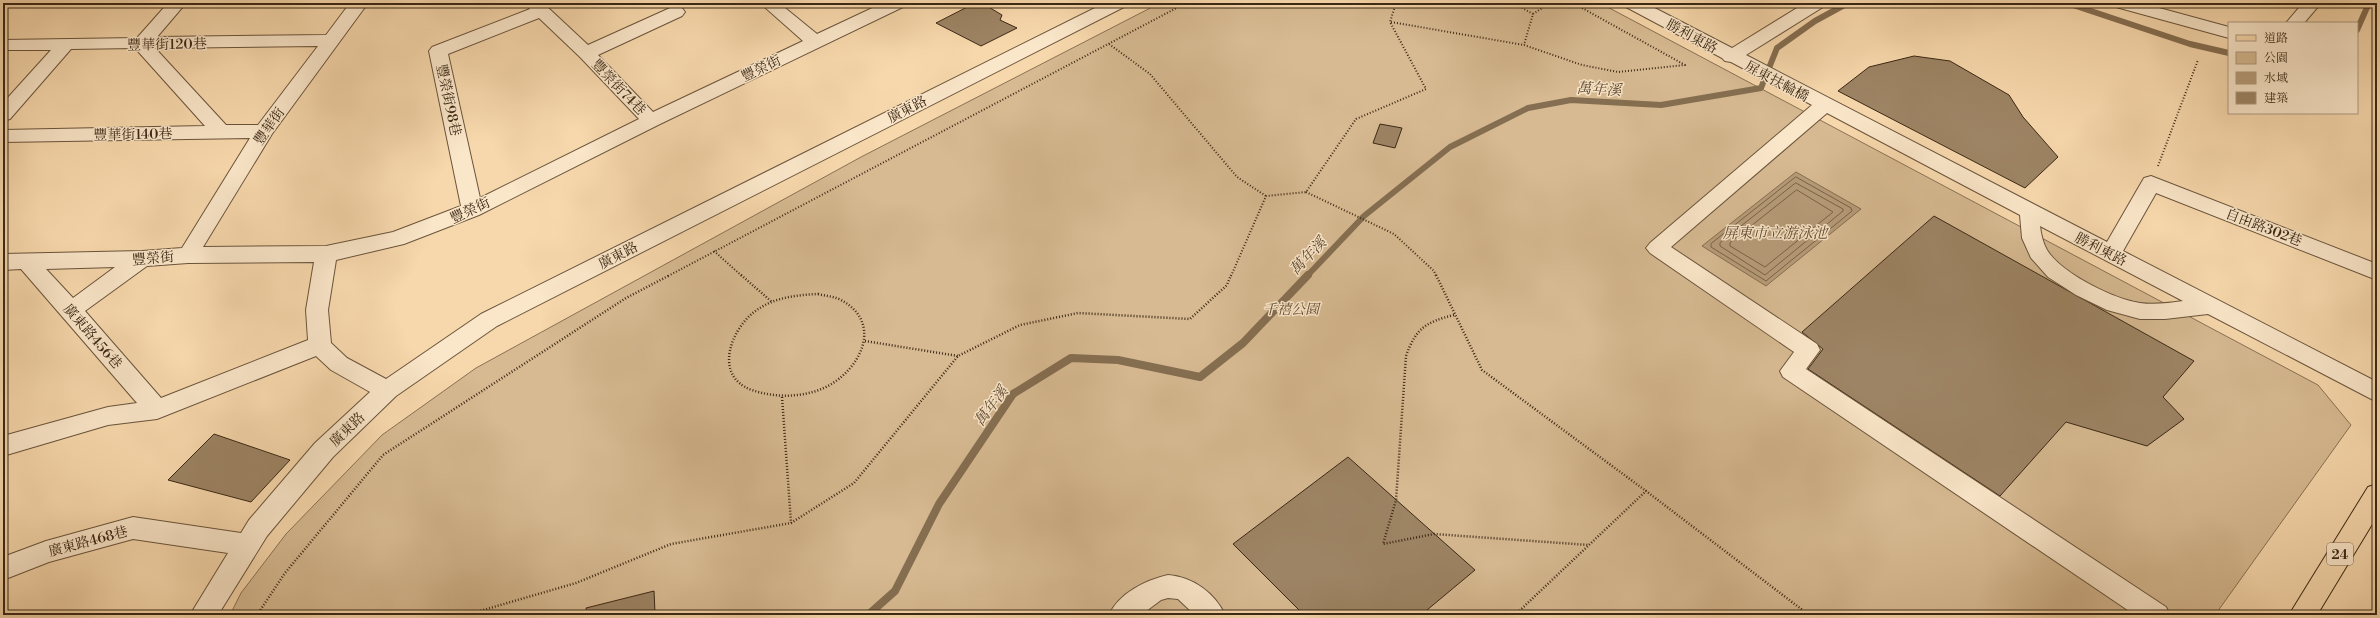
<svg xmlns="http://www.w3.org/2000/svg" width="2380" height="618" viewBox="0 0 2380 618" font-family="'Libre Bodoni','Noto Serif TC',serif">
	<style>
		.green { fill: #d7ba92; stroke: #897154 }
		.water { fill: #b79c79; stroke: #856e51 }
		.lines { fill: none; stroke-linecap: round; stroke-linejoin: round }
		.shore { stroke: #796247; stroke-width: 1 }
		.stream-far1 { stroke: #856e51; stroke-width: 6 }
		.stream { stroke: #856e51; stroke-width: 8 }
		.building { fill: #9d8464; stroke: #3b2815 }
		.minor-casing { stroke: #6a543b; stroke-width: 2 }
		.major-casing { stroke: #3b2815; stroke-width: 2 }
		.path-far1 { stroke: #3b2815; stroke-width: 2; stroke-dasharray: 1 2; stroke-linecap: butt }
		.path { stroke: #3b2815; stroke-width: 2.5; stroke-dasharray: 1 2; stroke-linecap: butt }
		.minor { fill: #fae6c9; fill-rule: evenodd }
		.major { fill: #f7d8ac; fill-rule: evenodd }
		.labels { text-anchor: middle; stroke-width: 3; stroke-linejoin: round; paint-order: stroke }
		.shield { fill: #fae6c9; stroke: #74614b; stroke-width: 1 }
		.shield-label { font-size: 13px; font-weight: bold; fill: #3b2815 }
		.street-label { font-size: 14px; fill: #3b2815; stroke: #fae6c9 }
		.park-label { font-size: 14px; font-style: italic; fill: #624c34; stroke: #fae6c9 }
		.water-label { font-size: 15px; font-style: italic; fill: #604b33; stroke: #fae6c9 }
	</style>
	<rect width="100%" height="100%" fill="#f7d8ac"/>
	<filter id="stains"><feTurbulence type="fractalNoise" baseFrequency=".005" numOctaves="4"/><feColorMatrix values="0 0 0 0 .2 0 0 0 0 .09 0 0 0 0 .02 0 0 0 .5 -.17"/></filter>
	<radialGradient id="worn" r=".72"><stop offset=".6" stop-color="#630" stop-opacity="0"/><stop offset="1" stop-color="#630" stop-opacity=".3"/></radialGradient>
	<path class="green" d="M1160,3h440l718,382 33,40 -136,190h-1985l11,-22 45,-59 96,-99 94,-67 385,-211z"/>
	<path class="water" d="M1796,172l65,37 -95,77 -64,-40z"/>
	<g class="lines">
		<path class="shore" d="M1796,177l55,31 1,3 -86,70 -55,-34v-3z
			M1796,183l47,26v2l-78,64 -45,-29v-3z
			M1797,190l36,22 -68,55 -35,-21v-3z"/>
		<path class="stream-far1" d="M2067,3l123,41 39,9
			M2357,30l12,-27
			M1307,276l57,-60 86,-69 78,-39 43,-8 90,5 100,-17 16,-40 38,-27 33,-18"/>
		<path class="stream" d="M868,615l27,-24 44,-87 74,-110 58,-36 47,2 82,17 43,-34 65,-68"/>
	</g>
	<path class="building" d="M975,3h7l20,12 -2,5 17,8 -36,18 -45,-23z
		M1914,56l36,5 59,34 14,22 35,40 -33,31 -187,-97 31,-24z
		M1380,124l22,4 -7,20 -22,-5z
		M1934,216l260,145 -31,36 21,22 -37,27 -81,-24 -66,74 -192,-127 15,-20 -21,-17z
		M214,434l76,26 -39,42 -83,-22z
		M1348,457l127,113 -54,45h-117l-71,-71z
		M654,591l1,22 -9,2h-59l-1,-7z"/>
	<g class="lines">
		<defs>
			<path id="minor" d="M168,3h18l-29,34 169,-2 24,-32h18l-96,131 -69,113 123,-1 67,-14 68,-26 -32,-155 3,-4 98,-38 -6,-6h19l45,42 82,-37h12l3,4 -3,4 -84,39 55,57 150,-71 -43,-38h19l38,31 66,-31h23l-3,4 -245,118 -179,90 -75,29 -68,16 -8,50 3,33 16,15 39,21 95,-65 624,-311h22l-3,4 -627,319 -101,70 -63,61 -66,79 -49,79h-28l38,-62 -95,-14 -84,23 -46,18v-23l43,-16 87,-24 108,16 8,-13 66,-77 55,-51 -39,-22 -15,-14 -159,63 -49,6 -105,31v-20l105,-29 29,-4 -116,-134 -18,1v-16l139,-3 40,-3 68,-110 -247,4v-12l202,-4 -70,-78 -64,1 -61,70 -7,2v-18l48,-53h-48v-10l134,-2zM539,18l41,39 59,62 -159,79 -32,-144zM318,46l-60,79h-32l-71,-77zM314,262l-8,48 2,30 -147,58 -76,-87 62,-45 41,-3zM115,267l-42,31 -27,-29z
				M1623,3h22l87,45 73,-45h21l-3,4 -77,48 361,187 37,-64 7,-2 226,88v16l-221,-87 -33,58 254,131v20l-169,-88 -43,5h-25l-33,-9 -31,-15 -28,-18 -17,-19 -9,-20 -2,-23 -193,-102 -156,134 146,97 3,6 -14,19 360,238 4,8h-35l-352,-238 -3,-6 14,-19 -144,-99 -4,-5 4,-5 162,-138 -81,-43 -6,-1 -3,-3 -96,-51zM2040,226l143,75c-14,2 -29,4 -43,2 -27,-4 -79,-30 -93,-53 -4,-7 -6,-16 -7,-24z
				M2113,3h28l88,24v11l-113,-31z
				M2303,3h18l-17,20h-18z
				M1168,575c25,2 47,18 57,40h-30l-17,-16 -10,-1 -7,2 -20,15h-32c10,-22 37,-35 59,-40z"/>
			<path id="major" d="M2377,484v32l-60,99h-28l79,-128z"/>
		</defs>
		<use href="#minor" class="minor-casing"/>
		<use href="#major" class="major-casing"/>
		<path class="path-far1" d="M1514,3l19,11 -9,31
			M1533,14l17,-11
			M1391,22l133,23 58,20 36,7 67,-7 -112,-62
			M1109,44l41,30 87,103 29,19
			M2158,166l40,-106
			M1306,192l88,42 40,37 2,5
			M714,251l28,25
			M668,276l518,-273
			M1231,276l35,-80 40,-4 50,-73 70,-30 -36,-67 6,-19"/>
		<path class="path" d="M741,275l31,27
			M1436,275l46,95 164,121
			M818,294c7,2 14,2 21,5 45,22 23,70 -13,88 -23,11 -51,11 -74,3 -41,-14 -20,-66 8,-82 17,-11 38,-13 58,-14z
			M1454,315c-28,7 -38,13 -48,41l-10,144 -13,44 51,-10 155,11
			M865,341l93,15
			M782,397l9,126
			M257,615l28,-42 98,-118 243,-157 44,-23
			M466,615l110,-32 95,-39 120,-21 63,-40 104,-127 62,-31 58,-12 112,6 37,-34 4,-10
			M1515,615l131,-124 163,124"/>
		<use href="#minor" class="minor"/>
		<use href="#major" class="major"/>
	</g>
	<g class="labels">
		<rect class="shield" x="2327" y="543" width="26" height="22" rx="3"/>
		<g class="shield-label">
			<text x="2340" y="559">24</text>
		</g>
		<g class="street-label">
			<text transform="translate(1692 36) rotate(28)" y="5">勝利東路</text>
			<text transform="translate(167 44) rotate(-1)" y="5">豐華街120巷</text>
			<text transform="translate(761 68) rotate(-26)" y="5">豐榮街</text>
			<text transform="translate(1777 81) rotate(28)" y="5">屏東扶輪橋</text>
			<text transform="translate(619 87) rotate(46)" y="5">豐榮街74巷</text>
			<text transform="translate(449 100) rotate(78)" y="5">豐榮街98巷</text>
			<text transform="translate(907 109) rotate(-27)" y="5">廣東路</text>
			<text transform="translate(269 126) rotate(-55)" y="5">豐華街</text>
			<text transform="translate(133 134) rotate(-1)" y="5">豐華街140巷</text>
			<text transform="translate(470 210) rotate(-25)" y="5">豐榮街</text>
			<text transform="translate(2264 227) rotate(21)" y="5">自由路302巷</text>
			<text transform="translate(2101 249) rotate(27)" y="5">勝利東路</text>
			<text transform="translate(618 255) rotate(-27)" y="5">廣東路</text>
			<text transform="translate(153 258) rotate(-5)" y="5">豐榮街</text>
			<text transform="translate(93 336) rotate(49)" y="5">廣東路456巷</text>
			<text transform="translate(347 429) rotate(-44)" y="5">廣東路</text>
			<text transform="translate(88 541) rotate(-15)" y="5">廣東路468巷</text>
		</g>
		<g class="park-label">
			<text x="1291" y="314">千禧公園</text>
		</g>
		<g class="water-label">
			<text transform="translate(1599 89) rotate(3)" y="5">萬年溪</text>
			<text x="1775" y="238">屏東市立游泳池</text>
			<text transform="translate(1308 256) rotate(-46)" y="5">萬年溪</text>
			<text transform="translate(991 406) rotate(-53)" y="5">萬年溪</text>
		</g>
	</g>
	<rect width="2380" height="618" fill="none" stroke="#f7d8ac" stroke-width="16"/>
	<rect x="4" y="4" width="2372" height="610" fill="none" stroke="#3b2815" stroke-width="2"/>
	<rect x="8" y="8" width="2364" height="602" fill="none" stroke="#3b2815"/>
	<rect x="2228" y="22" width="130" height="92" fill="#fae6c9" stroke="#ae9a81"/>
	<rect x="2236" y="35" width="20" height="6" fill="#f7d8ac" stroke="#ae9a81"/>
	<text x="2264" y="42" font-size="12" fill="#3b2815">道路</text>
	<rect x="2236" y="52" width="20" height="12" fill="#d7ba92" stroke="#ae9a81"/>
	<text x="2264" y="62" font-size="12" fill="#3b2815">公園</text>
	<rect x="2236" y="72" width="20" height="12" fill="#b79c79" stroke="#ae9a81"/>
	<text x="2264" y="82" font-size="12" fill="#3b2815">水域</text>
	<rect x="2236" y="92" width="20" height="12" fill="#9d8464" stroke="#ae9a81"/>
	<text x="2264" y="102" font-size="12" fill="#3b2815">建築</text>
	<rect width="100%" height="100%" filter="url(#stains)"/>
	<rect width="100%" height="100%" fill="url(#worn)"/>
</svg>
